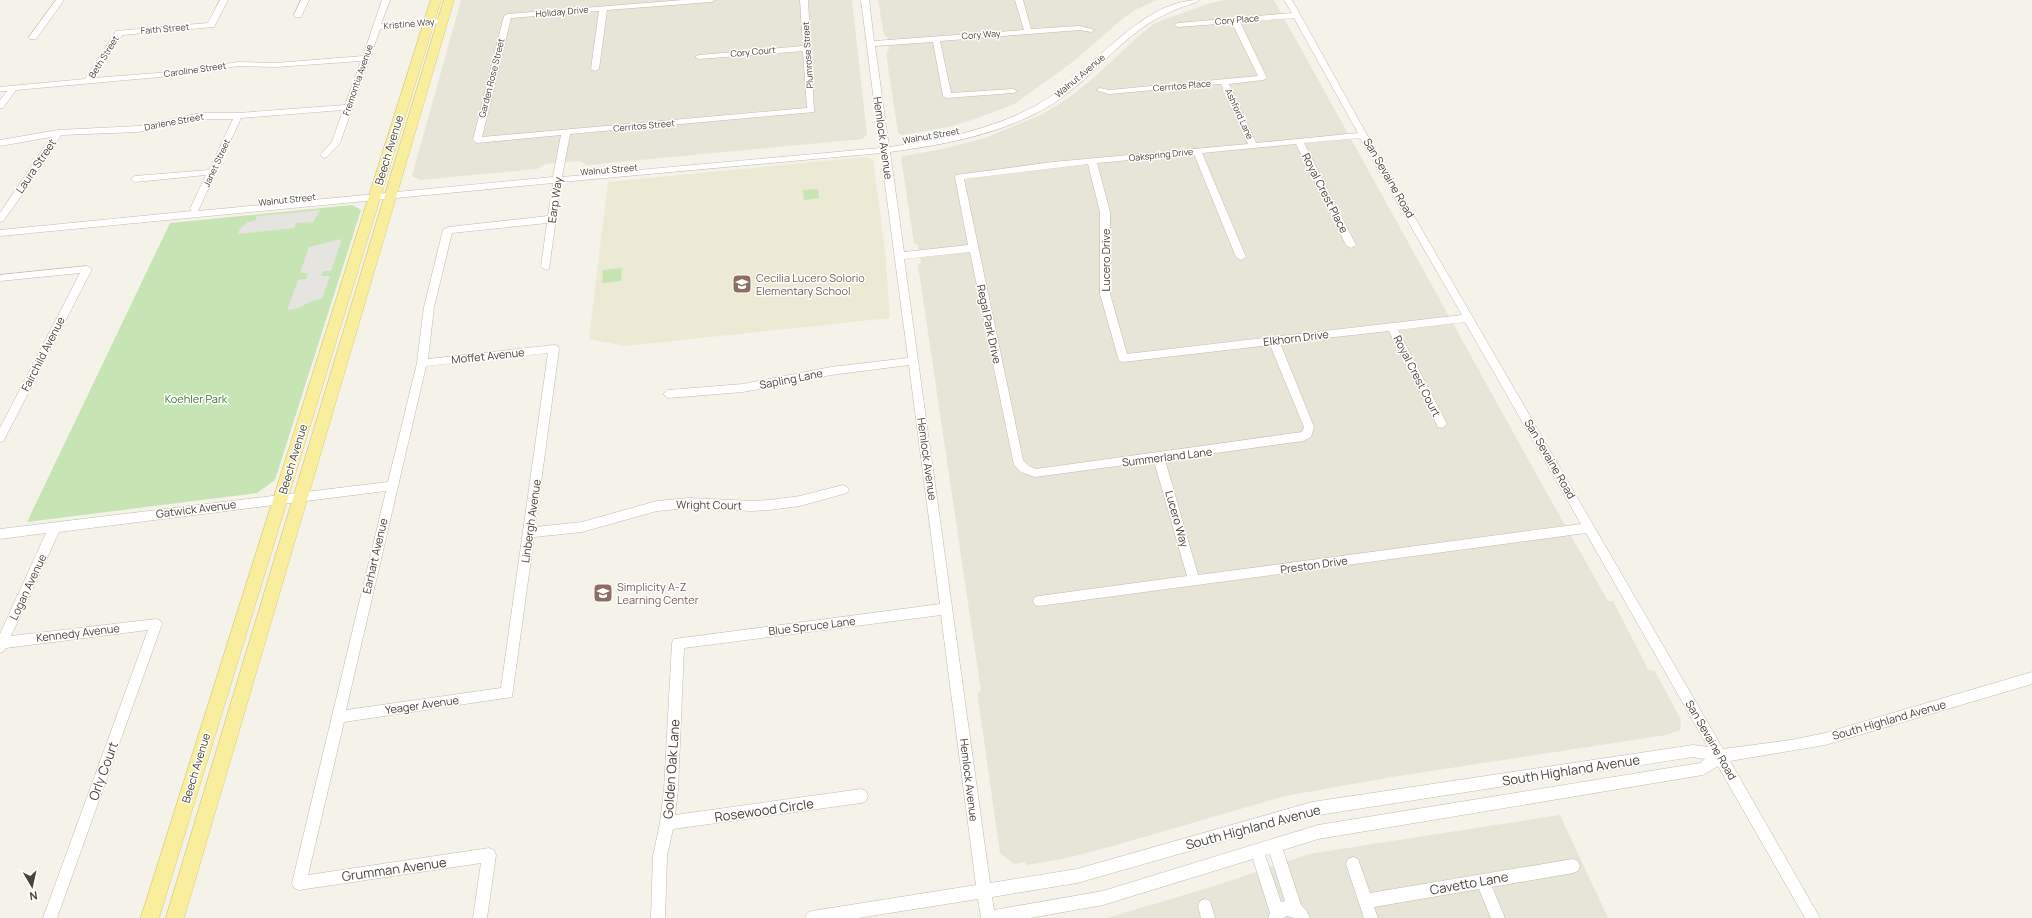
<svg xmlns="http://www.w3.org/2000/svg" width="2032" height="918" viewBox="0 0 2032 918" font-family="Manrope,sans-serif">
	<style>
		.residential { fill: #e7e5d8 }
		.education { fill: #ece9d4 }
		.green { fill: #c7e5b4 }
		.parking { fill: #e5e4e0 }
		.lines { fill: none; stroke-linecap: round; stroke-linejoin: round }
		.minor-casing { stroke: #bfbbac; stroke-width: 1 }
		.major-casing { stroke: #ddce6e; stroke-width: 1 }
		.minor { fill: #fff; fill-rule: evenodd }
		.major { fill: #f8ee9d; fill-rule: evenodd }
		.labels { text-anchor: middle; stroke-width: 3; stroke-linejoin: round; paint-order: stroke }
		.far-street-label { font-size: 9px; fill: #474438; stroke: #fff }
		.street-label { font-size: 11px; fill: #474438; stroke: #fff }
		.education-label { font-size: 11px; fill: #785e54; stroke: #fff; text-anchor: start }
		.park-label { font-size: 11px; fill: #3d762e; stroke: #fff }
		.near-street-label { font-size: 13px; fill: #474438; stroke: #fff }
	</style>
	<rect width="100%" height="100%" fill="#f4f2e9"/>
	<path class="residential" d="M461,0h391l15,135 -5,4 -275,26 -8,-4 -34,3 -8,5 -117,11 -8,-4z
		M878,0h279l-22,10 -14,10 -47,41 -60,43 -42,16 -24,7 -46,8 -4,-2 -12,-80 3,-4 -1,-11 -4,-3z
		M1225,0h49l270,488 64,113h5l35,68 7,2 26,49 -1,10 -14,5 -274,42 -107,19 -172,50 -46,12 -41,7 -1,-3 -11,2 -14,-11 -22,-155v-6l3,-1 -63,-426 3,-3 -3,-17 -4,-2 -13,-85 2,-2 40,-7 42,-11 58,-24 24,-15 23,-18 51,-47 14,-11 52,-19z
		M1560,815l48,103h-501l114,-34 88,-30z"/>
	<path class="education" d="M866,157l7,3 12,90 5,68 -265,28 -36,-7 19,-157z"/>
	<path class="green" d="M818,189l1,9 -15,2 -1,-10z
		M352,205l9,5 -86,270 -18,13 -230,29 143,-299z
		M622,268l-1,13 -19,2 1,-13z"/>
	<path class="parking" d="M320,210l-7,12 -17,1 -2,5 -56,6 2,-5 8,-7 7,-1 2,-5z
		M342,239l-11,32h-8l-2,5h9l-8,23 -8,1 -18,9 -9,1 11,-30 8,-1 2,-6h-8l9,-26z"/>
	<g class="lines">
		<defs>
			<path id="minor" d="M56,0h8l-28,39h-6l-1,-2z
				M220,0h8l-14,27 -92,8 -28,43 88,-7 56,-9 38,1 87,-7 19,-56h8l-9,24 61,-5 4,2 -4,2 -62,6 -40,114 -13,14 -3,1 -4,-3 12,-13 11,-32 -102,8 -43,93 355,-34 8,-42 -84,8 -4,-3 31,-124 4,-2 175,-14h32l-4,2 -104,8 -8,59 -4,2 -4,-2 8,-58 -88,7 -29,119 325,-29 -4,-57 -104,8 -4,-2 4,-2 104,-9 -3,-46h8l6,112 -244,22 -8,43 318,-29 -19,-148h8l5,41 150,-11 -9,-30h8l8,29 49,-3 15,4 -4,2 -11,-2 -140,11 11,52 62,-4 4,2 -4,2 -66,5 -4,-2 -10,-54 -58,4 14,101c51,-7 102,-17 148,-42 51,-27 101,-105 162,-105 -6,5 -16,6 -22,9 -12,5 -24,11 -35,19 -28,20 -50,47 -78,68 -49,36 -115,48 -174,56l14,100 64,-7 -13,-68 1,-2 97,-13 195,-18 -27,-60 -112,10 -13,-4 4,-2 9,2 149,-14 -26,-53 -54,4 -4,-2 4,-2 114,-10 -8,-13h8l75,135 356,614 68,-9 34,-7 207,-61v12l-207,61 -95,16 90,157h-15l-87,-152 -15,9 -385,64 -35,11 18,55 5,5 4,8h-16l-7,-2 -4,2h-15l2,-5 -17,-54 -150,46 -73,13h-49l-3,-19 -120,19h-53l2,-5 5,-2 164,-26 -35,-270 -257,33 -6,142 -3,25 186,-26 5,2 2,5 -2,5 -5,2 -188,26 -6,27 -2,62h-14l2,-62 7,-33 4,-33 8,-147 2,-4 266,-35 -31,-239 -78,10 -88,17 -75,6 -5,-4 5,-4 75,-6 88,-17 77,-9 -27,-205 -320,29 -12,87 -3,1 -5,-3 6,-44 -95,10 -18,74 -6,52 126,-14 4,1 1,3 -24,178 47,-5 75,-21 32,-3 63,3 17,-1 31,-4 43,-11 4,2 2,3 -2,3 -47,13 -31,4 -17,1 -63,-3 -32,3 -75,21 -48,5 -22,160 -168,25 -36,153 181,-27 5,2 2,5 -9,63h-14l8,-55 -182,27 -5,-2 -2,-5 94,-392 -327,41 -48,104 145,-17 4,1 2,4 -105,294h-14l105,-288 -142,18 -2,3 -4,2v-19l46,-101 -46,6v-10l388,-47 29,-119 7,-56 19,-77 5,-3 100,-11 5,-33 -553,53v-6l192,-19 -2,-2 16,-34 -71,7 -4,-3 4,-3 74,-6 24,-51h-32l-62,13 -78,3 -36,56 -22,30 -3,1v-9l51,-76 -51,9v-6l58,-10 81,-4 62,-13h37l107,-8 16,-44 -85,6 -38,-1 -56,9 -166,15 -13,18h-3v-8l7,-9h-7v-4l85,-8 31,-48 92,-8zM1294,18l64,115 -102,10 -27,-59 34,-4 4,-2 -27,-56zM1360,138l102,177 -335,39 -17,-60v-82l-13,-49 97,-9 42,103 5,3 5,-3 -44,-104 94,-9 50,101 5,3 5,-3 -52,-102zM1088,164l12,48v82l19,67 4,1 147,-17 34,82 -2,5 -266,37 -7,-3 -6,-6 -59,-281zM970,252l44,213 7,7 14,5 119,-16 33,115 -148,20 -4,1 -2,4 2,4 4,1 547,-73 122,214 -15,-2 -381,57 -235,67 -87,14 -86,-624zM1465,322l116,202 -383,51 -33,-115 138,-19 8,-4 3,-10 -34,-84 109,-12 49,96 4,1 5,-4 -49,-94zM548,353l-47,335 -155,22 80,-344zM1693,757l12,2 -5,4 -382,62 -215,66 -109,19 -2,-13 85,-14 235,-67zM1270,854l15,47 -4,1 -16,-47z
				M301,0h8l-8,17h-6l-1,-2z
				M87,266l5,3 -87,169 -1,3 -4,1v-14l80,-155 -80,8v-6z
				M1353,857l5,2 12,34 203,-34 5,2 2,5 -2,5 -5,2 -81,14 13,31h-14l-12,-29 -105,18 4,11h-14l-18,-54 2,-5z
				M1205,899l5,2 5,17h-14l-3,-12 2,-5z"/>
			<path id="major" d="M431,0h10l-282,918h-18z
				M444,0h10l-270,918h-18z"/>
		</defs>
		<use href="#minor" class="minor-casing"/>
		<use href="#major" class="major-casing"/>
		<use href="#minor" class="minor"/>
		<use href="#major" class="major"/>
	</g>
	<defs>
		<symbol id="school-square" viewBox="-11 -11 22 22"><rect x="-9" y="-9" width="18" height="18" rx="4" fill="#8d6e63" stroke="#fff"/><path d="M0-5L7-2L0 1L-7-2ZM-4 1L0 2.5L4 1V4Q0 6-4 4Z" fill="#fff"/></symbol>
	</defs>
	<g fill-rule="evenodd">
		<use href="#school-square" x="731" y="273" width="22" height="22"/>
		<use href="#school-square" x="592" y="582" width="22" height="22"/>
	</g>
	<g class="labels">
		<g class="far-street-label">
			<text transform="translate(562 12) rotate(-5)" y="3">Holiday Drive</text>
			<text transform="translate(1237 20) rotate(-5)" y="3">Cory Place</text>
			<text transform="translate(409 24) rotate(-5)" y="3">Kristine Way</text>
			<text transform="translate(165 29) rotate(-5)" y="3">Faith Street</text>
			<text transform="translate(981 35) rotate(-4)" y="3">Cory Way</text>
			<text transform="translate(753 52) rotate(-5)" y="3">Cory Court</text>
			<text transform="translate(808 55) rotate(-94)" y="3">Plumrose Street</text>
			<text transform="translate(104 57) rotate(-58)" y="3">Beth Street</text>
			<text transform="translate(195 70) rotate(-8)" y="3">Caroline Street</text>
			<text transform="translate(1080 76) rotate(-40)" y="3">Walnut Avenue</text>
			<text transform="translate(492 78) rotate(-76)" y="3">Garden Rose Street</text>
			<text transform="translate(358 80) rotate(-71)" y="3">Fremontia Avenue</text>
			<text transform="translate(1182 86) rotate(-5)" y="3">Cerritos Place</text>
			<text transform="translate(1239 114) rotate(65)" y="3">Ashford Lane</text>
			<text transform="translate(174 122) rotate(-11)" y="3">Darlene Street</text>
			<text transform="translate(644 126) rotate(-5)" y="3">Cerritos Street</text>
			<text transform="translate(931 136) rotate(-10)" y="3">Walnut Street</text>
			<text transform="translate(1161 155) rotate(-6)" y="3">Oakspring Drive</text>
			<text transform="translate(217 163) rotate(-65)" y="3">Janet Street</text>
			<text transform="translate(609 170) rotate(-5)" y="3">Walnut Street</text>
			<text transform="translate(287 200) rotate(-6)" y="3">Walnut Street</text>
		</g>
		<g class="street-label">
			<text transform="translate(883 138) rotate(82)" y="4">Hemlock Avenue</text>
			<text transform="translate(389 150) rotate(-73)" y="4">Beech Avenue</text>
			<text transform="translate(36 166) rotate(-56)" y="4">Laura Street</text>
			<text transform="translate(1389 178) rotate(60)" y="4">San Sevaine Road</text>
			<text transform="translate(1325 193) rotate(63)" y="4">Royal Crest Place</text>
			<text transform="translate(555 200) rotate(-82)" y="4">Earp Way</text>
			<text transform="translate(1106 260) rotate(-90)" y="4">Lucero Drive</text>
			<text transform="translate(989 324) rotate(78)" y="4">Regal Park Drive</text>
			<text transform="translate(1296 338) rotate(-7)" y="4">Elkhorn Drive</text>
			<text transform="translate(43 354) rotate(-63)" y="4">Fairchild Avenue</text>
			<text transform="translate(488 356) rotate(-6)" y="4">Moffet Avenue</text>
			<text transform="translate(1417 376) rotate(63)" y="4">Royal Crest Court</text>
			<text transform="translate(791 379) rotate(-11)" y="4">Sapling Lane</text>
			<text transform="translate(1167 457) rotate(-7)" y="4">Summerland Lane</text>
			<text transform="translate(293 459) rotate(-73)" y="4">Beech Avenue</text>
			<text transform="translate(927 459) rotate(82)" y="4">Hemlock Avenue</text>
			<text transform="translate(1550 459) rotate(60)" y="4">San Sevaine Road</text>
			<text transform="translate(709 505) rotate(1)" y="4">Wright Court</text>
			<text transform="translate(196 509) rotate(-7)" y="4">Gatwick Avenue</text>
			<text transform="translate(1177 519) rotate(74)" y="4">Lucero Way</text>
			<text transform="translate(531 521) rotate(-82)" y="4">Linbergh Avenue</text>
			<text transform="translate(375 556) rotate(-77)" y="4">Earhart Avenue</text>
			<text transform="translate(1314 565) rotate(-8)" y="4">Preston Drive</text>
			<text transform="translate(28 587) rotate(-65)" y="4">Logan Avenue</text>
			<text transform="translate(812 626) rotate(-7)" y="4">Blue Spruce Lane</text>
			<text transform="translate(78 633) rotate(-7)" y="4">Kennedy Avenue</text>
			<text transform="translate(422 705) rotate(-8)" y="4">Yeager Avenue</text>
			<text transform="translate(1889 720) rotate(-16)" y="4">South Highland Avenue</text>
			<text transform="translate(1711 740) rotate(60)" y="4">San Sevaine Road</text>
			<text transform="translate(196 768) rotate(-73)" y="4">Beech Avenue</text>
			<text transform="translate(969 780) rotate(83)" y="4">Hemlock Avenue</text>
		</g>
		<g class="education-label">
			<text x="756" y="282">Cecilia Lucero Solorio<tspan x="756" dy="13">Elementary School</tspan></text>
			<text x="617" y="591">Simplicity A-Z<tspan x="617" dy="13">Learning Center</tspan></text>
		</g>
		<g class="park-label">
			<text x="196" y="403">Koehler Park</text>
		</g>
		<g class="near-street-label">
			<text transform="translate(671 769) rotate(-86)" y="5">Golden Oak Lane</text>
			<text transform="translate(1571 770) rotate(-9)" y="5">South Highland Avenue</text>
			<text transform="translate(103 771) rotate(-70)" y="5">Orly Court</text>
			<text transform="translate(764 810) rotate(-8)" y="5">Rosewood Circle</text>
			<text transform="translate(1253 827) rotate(-15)" y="5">South Highland Avenue</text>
			<text transform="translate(394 869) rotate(-8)" y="5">Grumman Avenue</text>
			<text transform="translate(1469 883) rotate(-10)" y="5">Cavetto Lane</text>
		</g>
	</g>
	<g transform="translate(32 886) rotate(171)" stroke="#ffffff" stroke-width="3" paint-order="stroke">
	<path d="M0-3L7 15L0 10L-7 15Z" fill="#474438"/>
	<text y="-6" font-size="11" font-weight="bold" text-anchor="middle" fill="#474438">N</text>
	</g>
</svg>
